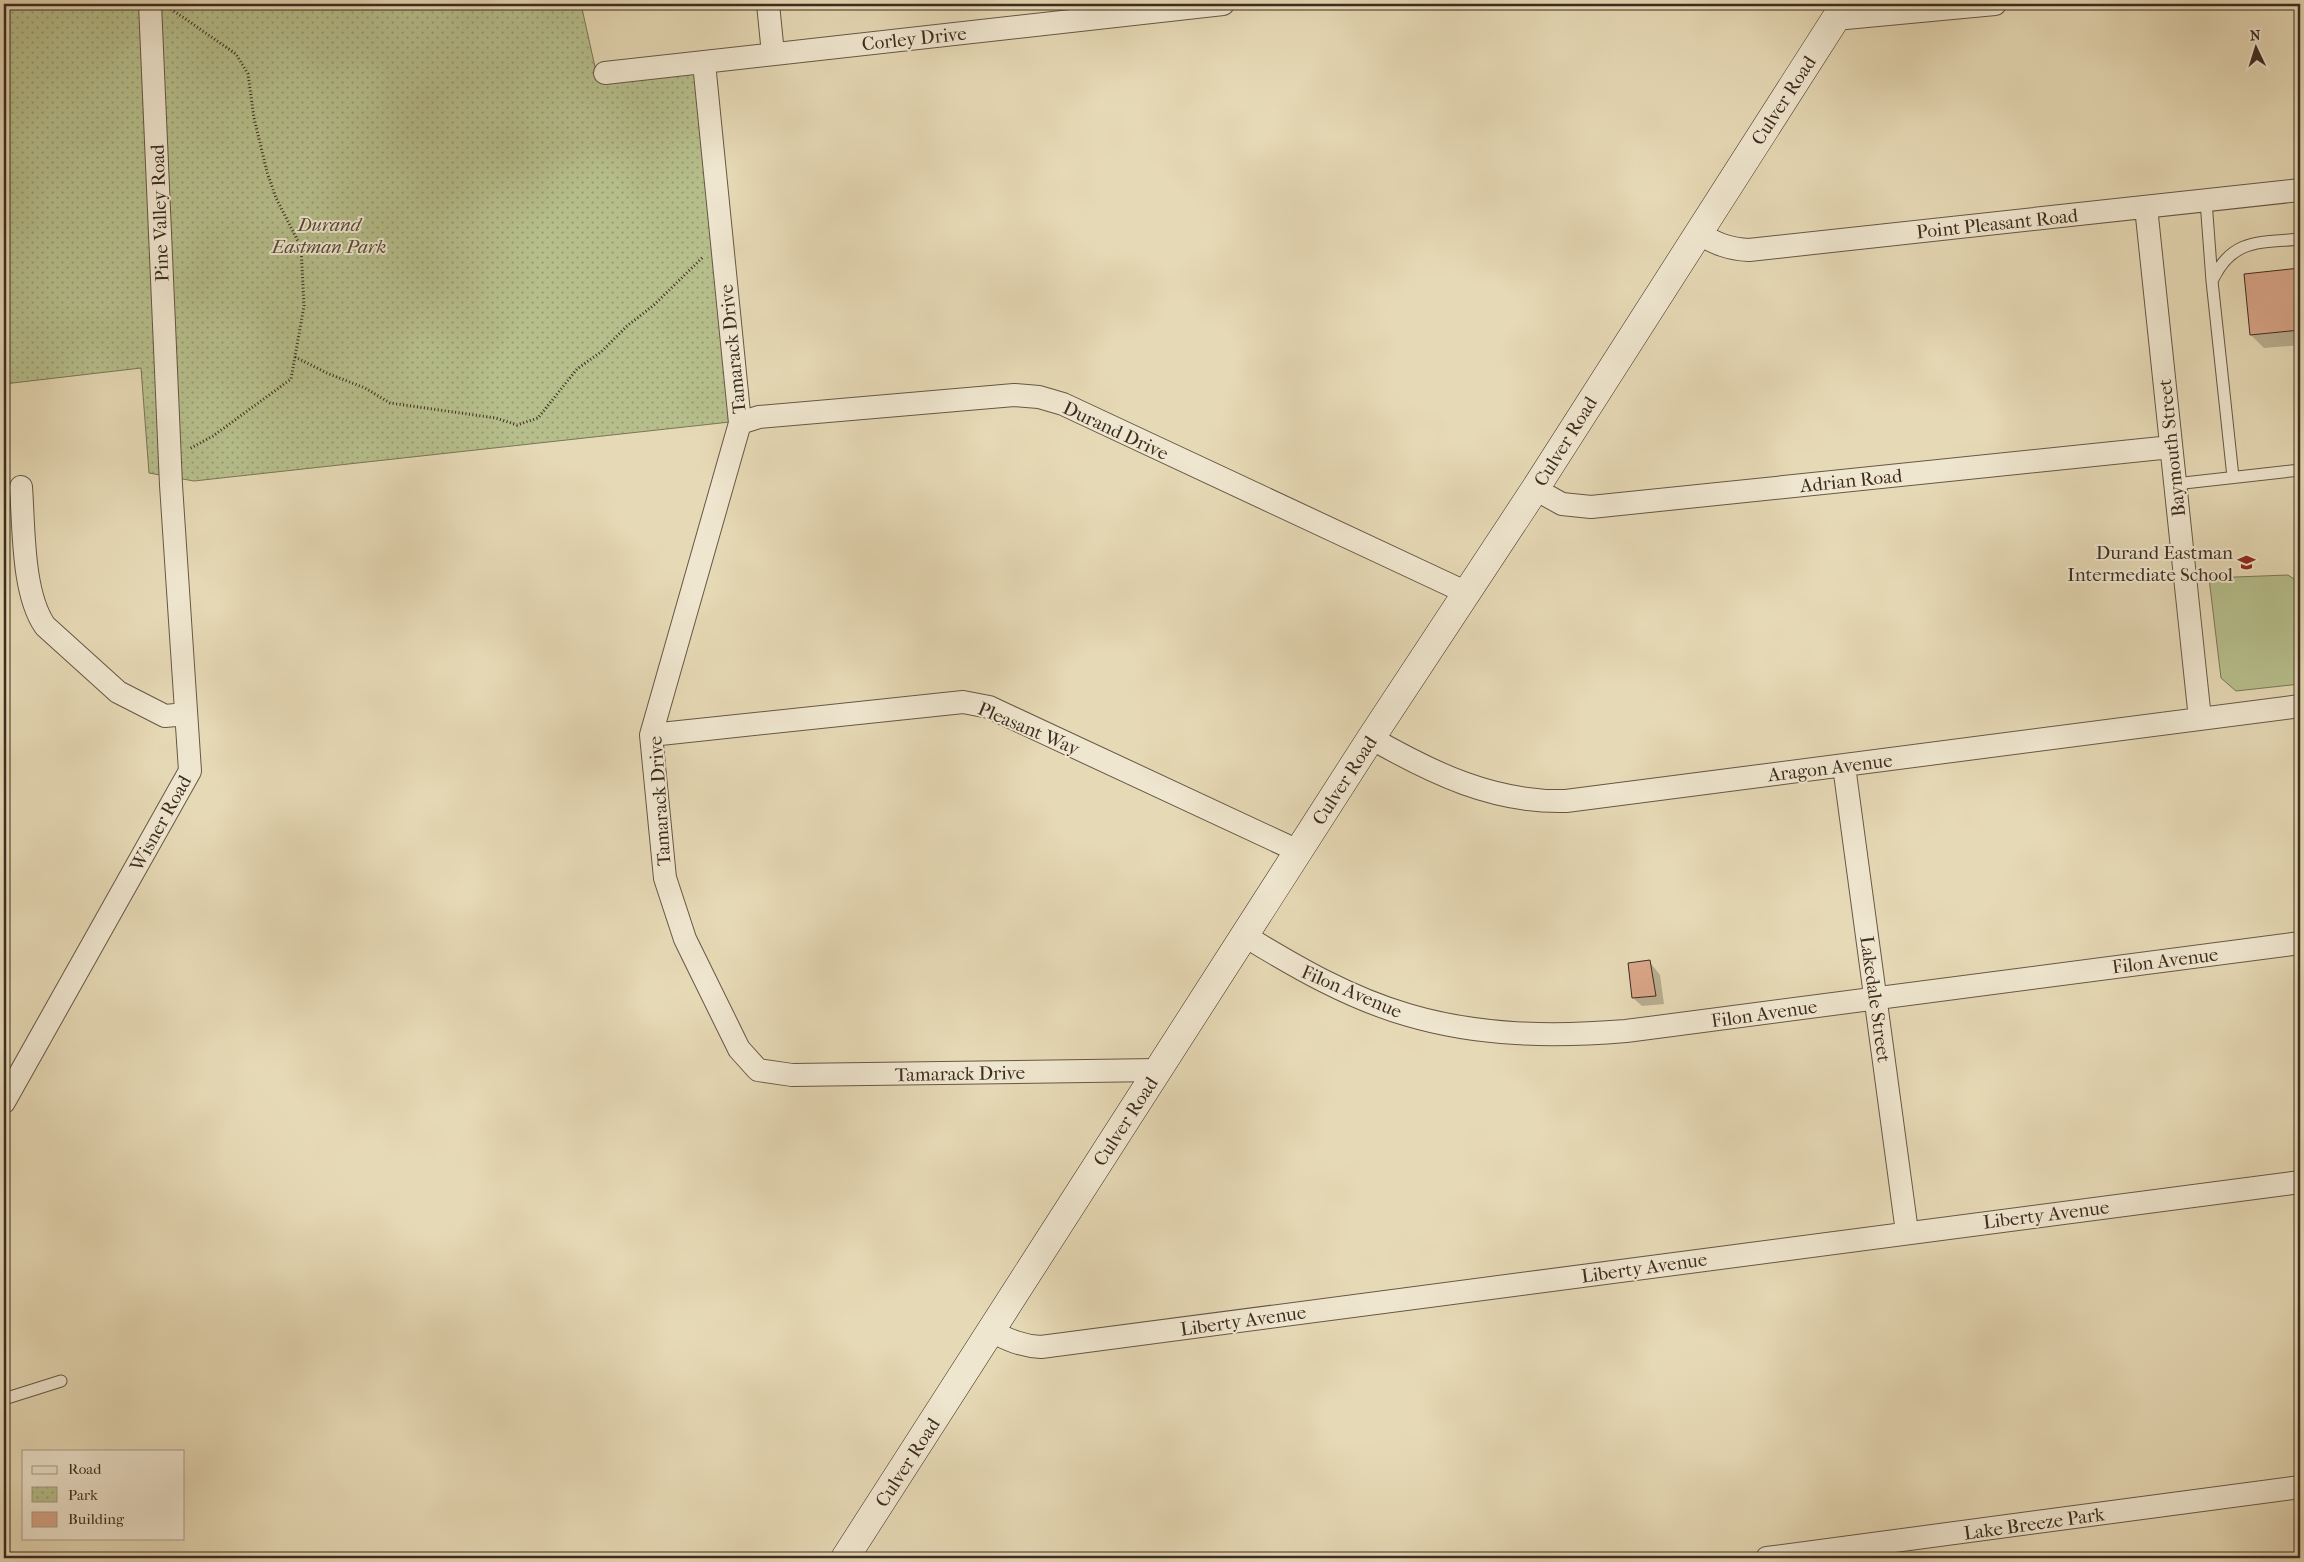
<svg xmlns="http://www.w3.org/2000/svg" width="2304" height="1562" viewBox="0 0 2304 1562" font-family="'IM FELL French Canon',serif">
	<style>
		.grass { fill: #b6bf8c; stroke: #7a7656 }
		.park { fill: url(#park-dots); stroke: #7a7656 }
		.shadow { fill: #0003 }
		.building { fill: #d9a588; stroke: #3d2c20 }
		.lines { fill: none; stroke-linecap: round; stroke-linejoin: round }
		.service-casing { stroke: #675745; stroke-width: 13 }
		.minor-casing { stroke: #675745; stroke-width: 24 }
		.secondary-casing { stroke: #3d2c20; stroke-width: 29 }
		.path { stroke: #3d2c20; stroke-width: 3; stroke-dasharray: 1 2.5; stroke-linecap: butt }
		.service { stroke: #efe6cf; stroke-width: 11 }
		.minor { stroke: #efe6cf; stroke-width: 22 }
		.secondary { stroke: #efe6cf; stroke-width: 28 }
		.labels { text-anchor: middle; stroke-width: 4; stroke-linejoin: round; paint-order: stroke }
		.street-label { font-size: 19px; fill: #3d2c20; stroke: #efe6cf }
		.park-label { font-size: 19px; font-style: italic; fill: #554936; stroke: #efe6cf }
		.poi-label { font-size: 19px; fill: #3d2c20; stroke: #efe6cf; text-anchor: end }
	</style>
	<defs>
		<pattern id="park-dots" width="8" height="8" patternUnits="userSpaceOnUse" patternTransform="scale(1.25)"><rect width="8" height="8" fill="#b6bf8c"/><path d="M2 2h.1M6 6h.1" fill="none" stroke="#959b72" stroke-width="1.8" stroke-linecap="round"/></pattern>
	</defs>
	<rect width="100%" height="100%" fill="#e6d9b5"/>
	<filter id="stains"><feTurbulence type="fractalNoise" baseFrequency=".004" numOctaves="4"/><feColorMatrix values="0 0 0 0 .2 0 0 0 0 .09 0 0 0 0 .02 0 0 0 .5 -.17"/></filter>
	<radialGradient id="worn" r=".72"><stop offset=".6" stop-color="#630" stop-opacity="0"/><stop offset="1" stop-color="#630" stop-opacity=".3"/></radialGradient>
	<path class="grass" d="M2288,575l12,8v101l-64,7 -15,-13 -12,-100z"/>
	<path class="park" d="M4,4h577l16,72 106,-9 36,354 -545,60 -45,-8 -8,-105 -137,16z"/>
	<path class="shadow" d="M2300,258v87l-36,3 -13,-13 45,-65 -1,-11z
		M1649,961l11,14 4,29 -22,2 -9,-8z"/>
	<path class="building" d="M2300,268v62l-50,5 -6,-61z
		M1650,960l6,36 -24,2 -4,-35z"/>
	<g class="lines">
		<defs>
			<path id="service" d="M2206,201l6,80 21,196
				M2213,279c20,-41 47,-36 87,-40
				M2175,484l125,-14
				M4,1399l57,-18"/>
			<path id="minor" d="M768,4l5,50
				M1835,19l160,-15
				M704,63l36,360 -89,312 14,143 20,61 54,110 19,21 34,5 366,-5
				M605,73l618,-69
				M2146,207l54,512
				M1698,233c18,11 31,16 51,17l551,-60
				M740,423l19,-6 255,-22 25,2 24,7 402,188
				M21,487c3,40 1,106 24,139l73,66 47,24 21,-2
				M1535,489l27,15 29,3 580,-60
				M651,735l312,-33 26,5 309,144
				M1371,738c61,35 123,65 195,63l734,-95
				M1844,766l63,466
				M1245,936c51,31 104,62 163,79 71,21 144,22 218,16l674,-88
				M4,1102l186,-331 -19,-286 -21,-481
				M991,1331c17,9 31,15 50,16l1259,-165
				M1767,1558l533,-71"/>
			<path id="secondary" d="M845,1558l526,-820 164,-249 310,-485"/>
		</defs>
		<use href="#service" class="service-casing"/>
		<use href="#minor" class="minor-casing"/>
		<use href="#secondary" class="secondary-casing"/>
		<path class="path" d="M171,9l65,45 12,20 6,44 13,54 9,26 25,49 3,59 -13,73 -78,57 -24,13
			M295,357l34,17 36,14 25,15 106,15 21,7 21,-7 39,-49 24,-17 26,-26 27,-21 49,-48"/>
		<use href="#service" class="service"/>
		<use href="#minor" class="minor"/>
		<use href="#secondary" class="secondary"/>
	</g>
	<defs>
		<symbol id="school-bare" viewBox="-9 -9 18 18"><path d="M0-5L7-2L0 1L-7-2ZM-4 1L0 2.5L4 1V4Q0 6-4 4Z" fill="#8f2418" stroke="#efe6cf" stroke-width="2.5" paint-order="stroke"/></symbol>
	</defs>
	<g fill-rule="evenodd">
		<use href="#school-bare" x="2234" y="550" width="25" height="25"/>
	</g>
	<g class="labels">
		<g class="street-label">
			<text transform="translate(914 38) rotate(-6)" y="7">Corley Drive</text>
			<text transform="translate(1783 100) rotate(-57)" y="7">Culver Road</text>
			<text transform="translate(159 213) rotate(-92)" y="7">Pine Valley Road</text>
			<text transform="translate(1997 223) rotate(-6)" y="7">Point Pleasant Road</text>
			<text transform="translate(732 349) rotate(-96)" y="7">Tamarack Drive</text>
			<text transform="translate(1116 430) rotate(25)" y="7">Durand Drive</text>
			<text transform="translate(1565 441) rotate(-58)" y="7">Culver Road</text>
			<text transform="translate(2171 448) rotate(-96)" y="7">Baymouth Street</text>
			<text transform="translate(1851 480) rotate(-6)" y="7">Adrian Road</text>
			<text transform="translate(1029 728) rotate(23)" y="7">Pleasant Way</text>
			<text transform="translate(1830 767) rotate(-7)" y="7">Aragon Avenue</text>
			<text transform="translate(1344 780) rotate(-57)" y="7">Culver Road</text>
			<text transform="translate(659 801) rotate(-94)" y="7">Tamarack Drive</text>
			<text transform="translate(160 823) rotate(-61)" y="7">Wisner Road</text>
			<text transform="translate(2165 960) rotate(-7)" y="7">Filon Avenue</text>
			<text transform="translate(1352 991) rotate(23)" y="7">Filon Avenue</text>
			<text transform="translate(1876 999) rotate(82)" y="7">Lakedale Street</text>
			<text transform="translate(1764 1013) rotate(-8)" y="7">Filon Avenue</text>
			<text transform="translate(960 1073) rotate(-1)" y="7">Tamarack Drive</text>
			<text transform="translate(1125 1121) rotate(-57)" y="7">Culver Road</text>
			<text transform="translate(2046 1214) rotate(-7)" y="7">Liberty Avenue</text>
			<text transform="translate(1644 1267) rotate(-8)" y="7">Liberty Avenue</text>
			<text transform="translate(1243 1320) rotate(-8)" y="7">Liberty Avenue</text>
			<text transform="translate(907 1462) rotate(-57)" y="7">Culver Road</text>
			<text transform="translate(2034 1523) rotate(-8)" y="7">Lake Breeze Park</text>
		</g>
		<g class="park-label">
			<text x="329" y="231">Durand<tspan x="329" dy="22">Eastman Park</tspan></text>
		</g>
		<g class="poi-label">
			<text x="2233" y="559">Durand Eastman<tspan x="2233" dy="22">Intermediate School</tspan></text>
		</g>
	</g>
	<rect width="2304" height="1562" fill="none" stroke="#e6d9b5" stroke-width="20"/>
	<rect x="5" y="5" width="2294" height="1552" fill="none" stroke="#3d2c20" stroke-width="2.5"/>
	<rect x="10" y="10" width="2284" height="1542" fill="none" stroke="#3d2c20"/>
	<rect x="22" y="1450" width="162" height="90" fill="#efe6cf" stroke="#a89c89"/>
	<rect x="32" y="1466" width="25" height="8" fill="#efe6cf" stroke="#a89c89"/>
	<text x="68" y="1474" font-size="15" fill="#3d2c20">Road</text>
	<rect x="32" y="1487" width="25" height="15" fill="url(#park-dots)" stroke="#a89c89"/>
	<text x="68" y="1500" font-size="15" fill="#3d2c20">Park</text>
	<rect x="32" y="1512" width="25" height="15" fill="#d9a588" stroke="#a89c89"/>
	<text x="68" y="1524" font-size="15" fill="#3d2c20">Building</text>
	<g transform="translate(2256 48) rotate(356)" stroke="#efe6cf" stroke-width="4" paint-order="stroke">
	<path d="M0-4L9 19L0 12L-9 19Z" fill="#3d2c20"/>
	<text y="-8" font-size="14" font-weight="bold" text-anchor="middle" fill="#3d2c20">N</text>
	</g>
	<rect width="100%" height="100%" filter="url(#stains)"/>
	<rect width="100%" height="100%" fill="url(#worn)"/>
</svg>
